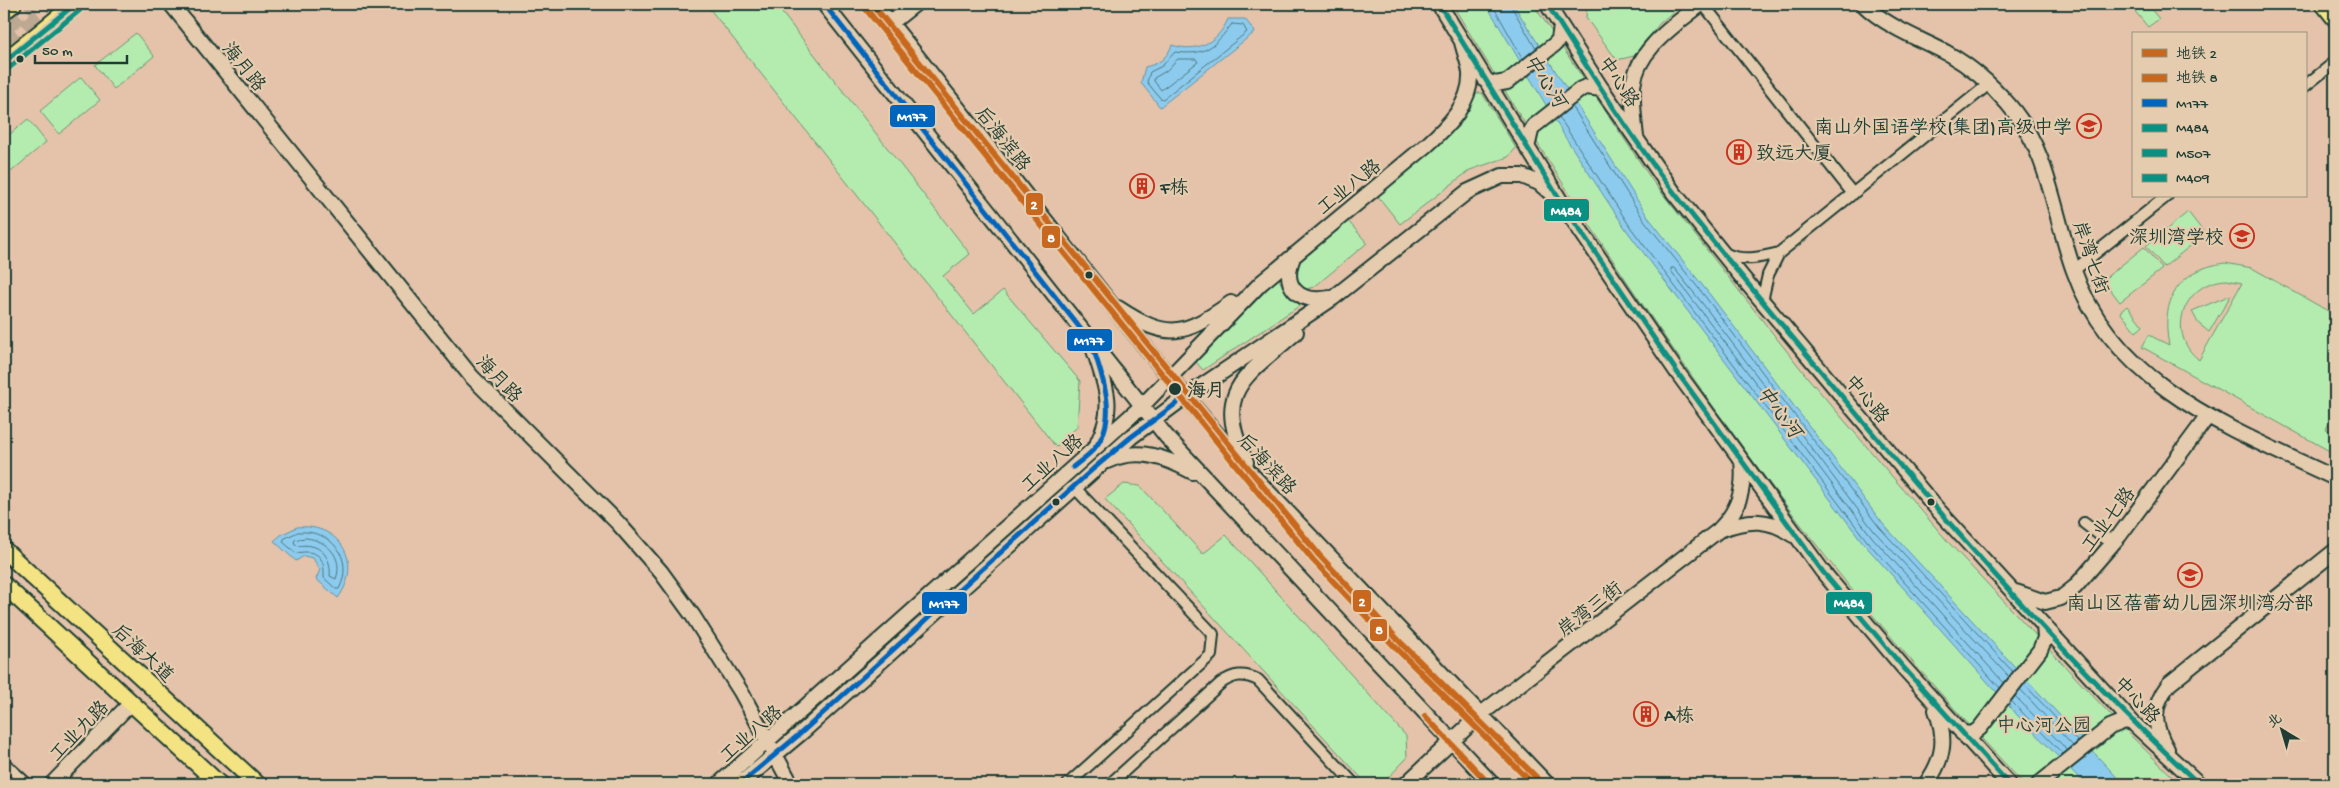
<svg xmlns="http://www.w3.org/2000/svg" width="2339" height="788" viewBox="0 0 2339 788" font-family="'Gochi Hand','LXGW WenKai TC',sans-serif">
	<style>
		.green { fill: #b4ecb0; stroke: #6a9472; fill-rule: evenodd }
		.water { fill: #8dcbee; stroke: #6192a4 }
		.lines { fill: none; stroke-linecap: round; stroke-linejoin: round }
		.shore { stroke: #4b767e; stroke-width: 1 }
		.highway-tunnel { stroke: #bda892; stroke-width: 19; stroke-dasharray: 19 9; stroke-linecap: butt }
		.street-casing { stroke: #1f3d34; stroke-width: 14 }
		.secondary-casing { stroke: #1f3d34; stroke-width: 18 }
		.primary-casing { stroke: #1f3d34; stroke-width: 20 }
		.street { stroke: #e6ccae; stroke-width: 10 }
		.secondary { stroke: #e6ccae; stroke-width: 14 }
		.primary { stroke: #f4e382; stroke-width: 16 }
		.bus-1-casing { stroke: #e6ccae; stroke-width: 9 }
		.bus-2-casing { stroke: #e6ccae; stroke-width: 9 }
		.bus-3-casing { stroke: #e6ccae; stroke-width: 9 }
		.bus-4-casing { stroke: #e6ccae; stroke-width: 9 }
		.bus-1 { stroke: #0065bd; stroke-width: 5 }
		.bus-2 { stroke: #089182; stroke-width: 5 }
		.bus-3 { stroke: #089182; stroke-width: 5 }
		.bus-4 { stroke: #089182; stroke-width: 5 }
		.metro-1-casing { stroke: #e6ccae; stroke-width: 10 }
		.metro-2-casing { stroke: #e6ccae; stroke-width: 10 }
		.metro-1 { stroke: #c8681e; stroke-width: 6 }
		.metro-2 { stroke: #c8681e; stroke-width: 6 }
		.bus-dot { fill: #1f3d34; stroke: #e6ccae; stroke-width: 2 }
		.labels { text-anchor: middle; stroke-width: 4.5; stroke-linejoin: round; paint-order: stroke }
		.street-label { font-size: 19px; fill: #1f3d34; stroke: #e6ccae }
		.poi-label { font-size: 19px; fill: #1f3d34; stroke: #e6ccae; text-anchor: start }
		.stop-label { font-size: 19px; font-weight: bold; fill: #1f3d34; stroke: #e6ccae; text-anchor: start }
		.park-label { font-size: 19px; fill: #26463a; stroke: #e6ccae }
		.water-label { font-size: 20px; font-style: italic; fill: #24443d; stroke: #e6ccae }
		.line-badge { stroke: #e6ccae; stroke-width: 2 }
		.badge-label { font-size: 14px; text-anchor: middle; font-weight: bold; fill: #fff }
	</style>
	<rect width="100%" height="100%" fill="#e4c3aa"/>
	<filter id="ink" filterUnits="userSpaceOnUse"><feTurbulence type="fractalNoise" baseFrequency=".02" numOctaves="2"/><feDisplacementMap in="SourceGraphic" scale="10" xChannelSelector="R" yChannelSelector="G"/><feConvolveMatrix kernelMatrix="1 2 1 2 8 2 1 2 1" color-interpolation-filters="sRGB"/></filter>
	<g filter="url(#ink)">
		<path class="green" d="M706,4h69l195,250 -27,22 31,38 29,-24 77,91 -3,46 -21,20z
			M1452,4h81l121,179 154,195 141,165 174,185 57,56h-156c-59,-63 -117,-126 -171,-193 -148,-184 -280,-385 -401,-587z
			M1596,4h86l-22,19 -26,33 -17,4 -31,-42 1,-12z
			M2129,4h18l12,15 -11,8z
			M136,33l18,23 -40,33 -19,-24z
			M81,77l19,23 -41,34 -19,-23z
			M1476,93h6l34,55 -8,9 -38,13 -70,54 -23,-29 84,-71z
			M28,119l18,23 -40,34 -2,-3v-34z
			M2188,212l17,22 -41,33 -18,-21z
			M1348,221l19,22 -53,44 -8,2 -9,-5 -3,-17z
			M2144,247l18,22 -42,33 -17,-22z
			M2225,263l27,5 83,47v97l-9,17 9,4v21l-193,-107 7,-12 20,10c-9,-44 9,-76 56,-82zM2227,280l15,3 -43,77c-35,-28 -14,-79 28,-80z
			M1279,277c3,15 12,21 26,25l-102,68 -7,-8z
			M2231,295l-22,37 -11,-9 -6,-12z
			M2127,306l16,20 -7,6 -16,-20z
			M1124,484l16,2 63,68 23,-19 180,201 1,22 -25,26h-15l-262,-285z"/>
		<path class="water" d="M1486,4h27l135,213 63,79 172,228 240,260h-38l-67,-68 -154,-172 -237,-313 -62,-94z
			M1228,19h17l10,13 -95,75 -19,-24 4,-16c14,-3 22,-9 27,-22 24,8 46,-2 56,-26z
			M297,527c43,-4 67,36 41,71l-22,-19 4,-9 -7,-12 -9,-2 -8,5 -22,-20 7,-6z"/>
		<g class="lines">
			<path class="shore" d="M1492,4l31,55
				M1510,4l26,45
				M1232,24l11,1 4,7 -84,67 -3,-1 -13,-16 3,-10 12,-6 13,-14c31,4 39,-5 57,-28z
				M1178,59h18l2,3 -37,28 -7,-9v-3l12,-7z
				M1572,106l72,114 63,79 172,228 134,145
				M1559,117l72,111 236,313 133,147
				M298,532c33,-3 57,26 41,57h-3l-12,-11c1,-21 -6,-29 -28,-25l-13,-11 1,-3z
				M306,538c21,2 38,19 30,41l-6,-3c2,-21 -12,-34 -32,-30l-4,-3 1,-3z
				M2004,683l-132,-146 -201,-266v-3h3l28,35 172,228 135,146
				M2024,684l54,58
				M2020,689l53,57
				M2015,696l53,55
				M2011,701l52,53"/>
			<path class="highway-tunnel" d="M4,26l28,-22
				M4,47l53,-43"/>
			<defs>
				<path id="street" d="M1703,4l150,190
					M2305,86l30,-24
					M1724,253c19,9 35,5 55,0
					M2073,271l94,-75
					M1762,301l6,-26 11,-22 210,-169
					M2084,523l21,16 14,-3
					M4,763l23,21
					M1068,784l143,-129 2,-21 -139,-147
					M1110,784l111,-101c13,-9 23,-10 37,-3l96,104"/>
				<path id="secondary" d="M171,4l300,372 147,147 43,49 32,44 48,76 50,92
					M824,4l342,432 326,348
					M875,4c127,156 245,320 378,472l294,308
					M1439,4l122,198 116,170 146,200 80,95 106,117
					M1547,4l56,87 71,102 68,84 196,233 195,213 66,61
					M1863,4c24,23 55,34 84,49 23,13 44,31 61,51 42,47 45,110 66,167 40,115 160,159 261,207
					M891,23l24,-19
					M1486,81l9,3 12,-2 48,-38 4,-5 2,-13
					M1636,137c-2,-17 -4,-34 -3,-51 4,-37 42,-61 68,-82
					M1527,148l4,-17 3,-5 47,-37 5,-2 16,2
					M1294,255c-14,31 4,49 36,43
					M1118,308c50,33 66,28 113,-5
					M1094,350c11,34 22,57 4,92
					M1107,461c31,-14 58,-4 86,11
					M1246,462c-34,-73 -1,-84 50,-130
					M1722,529c27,-10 47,-11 71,6
					M2016,592l29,10 16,-4 14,-11 44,-51 89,-120
					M1962,733l11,1 7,-6 60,-78 5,-12 -1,-13
					M2167,749c-14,-24 -16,-42 2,-65l166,-133
					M52,784l79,-81
					M719,784l423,-378 119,-123 166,-138c20,-18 45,-42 43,-72 -1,-10 -6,-22 -8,-31
					M740,784l61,-51 330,-296 54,-40 148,-99 134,-106 35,-16h20l17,7 22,19
					M1406,784l75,-70 238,-184c20,-20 26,-41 23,-69
					M1926,784c18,-25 21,-45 10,-74
					M2039,784l71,-57 15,-6 8,2"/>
				<path id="primary" d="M2324,4l11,14
					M4,11l9,-7
					M4,62l71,-58
					M4,550l253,234
					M4,585l215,199"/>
			</defs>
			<use href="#street" class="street-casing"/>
			<use href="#secondary" class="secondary-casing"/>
			<use href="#primary" class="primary-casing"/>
			<use href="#street" class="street"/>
			<use href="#secondary" class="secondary"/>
			<use href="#primary" class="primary"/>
			<defs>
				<path id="bus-1" d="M824,4l267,338c11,34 29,76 3,107 -6,7 -14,12 -21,18
					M740,784l61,-51 292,-264 38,-32 54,-40 -310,-393"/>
				<path id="bus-2" d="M1439,4l122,198 116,170 146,200 80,95 106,117
					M1547,4c41,64 82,131 129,191 61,78 126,153 189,229 105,125 214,249 334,360"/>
				<path id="bus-3" d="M4,62l71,-58"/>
				<path id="bus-4" d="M9,68l71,-58"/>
			</defs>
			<use href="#bus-1" class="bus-1-casing"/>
			<use href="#bus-2" class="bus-2-casing"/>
			<use href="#bus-3" class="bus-3-casing"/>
			<use href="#bus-4" class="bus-4-casing"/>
			<use href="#bus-1" class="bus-1"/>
			<use href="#bus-2" class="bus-2"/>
			<use href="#bus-3" class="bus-3"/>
			<use href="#bus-4" class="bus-4"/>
			<defs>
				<path id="metro-1" d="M872,4l447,551 83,89 141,140
					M1425,716l64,68"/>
				<path id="metro-2" d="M866,9l447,551 84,89 136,135"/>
			</defs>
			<use href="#metro-1" class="metro-1-casing"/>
			<use href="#metro-2" class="metro-2-casing"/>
			<use href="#metro-1" class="metro-1"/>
			<use href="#metro-2" class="metro-2"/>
		</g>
	</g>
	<defs>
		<symbol id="school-ring" viewBox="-11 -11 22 22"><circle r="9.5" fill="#e6ccae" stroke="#c8321e" stroke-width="1.5"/><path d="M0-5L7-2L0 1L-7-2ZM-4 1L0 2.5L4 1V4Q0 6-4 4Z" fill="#c8321e"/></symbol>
		<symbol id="building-ring" viewBox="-11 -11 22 22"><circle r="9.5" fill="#e6ccae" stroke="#c8321e" stroke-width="1.5"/><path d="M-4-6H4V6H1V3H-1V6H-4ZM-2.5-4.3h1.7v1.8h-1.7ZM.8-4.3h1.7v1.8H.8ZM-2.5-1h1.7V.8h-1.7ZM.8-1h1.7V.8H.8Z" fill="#c8321e"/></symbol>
	</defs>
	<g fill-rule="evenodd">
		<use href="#school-ring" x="2075" y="112" width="28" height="28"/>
		<use href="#building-ring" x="1725" y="138" width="28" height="28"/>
		<use href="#building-ring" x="1128" y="172" width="28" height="28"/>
		<use href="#school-ring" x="2228" y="222" width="28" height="28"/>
		<use href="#school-ring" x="2176" y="561" width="28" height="28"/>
		<use href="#building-ring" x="1632" y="700" width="28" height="28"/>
	</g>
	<g class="bus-dot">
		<circle cx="20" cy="59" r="4.5"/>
		<circle cx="1089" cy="275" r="4.5"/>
		<circle cx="1175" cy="389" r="7"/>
		<circle cx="1056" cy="502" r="4.5"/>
		<circle cx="1931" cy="502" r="4.5"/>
	</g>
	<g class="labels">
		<g class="street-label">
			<text transform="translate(245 66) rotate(51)" y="7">海月路</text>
			<text transform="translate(1620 81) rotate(56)" y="7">中心路</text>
			<text transform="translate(1004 138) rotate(52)" y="7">后海滨路</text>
			<text transform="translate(1348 186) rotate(-39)" y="7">工业八路</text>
			<text transform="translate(2092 257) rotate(71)" y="7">岸湾七街</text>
			<text transform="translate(500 378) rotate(46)" y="7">海月路</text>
			<text transform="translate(1868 398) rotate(50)" y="7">中心路</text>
			<text transform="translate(1051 462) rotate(-42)" y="7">工业八路</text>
			<text transform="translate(1268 463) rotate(47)" y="7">后海滨路</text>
			<text transform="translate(2107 519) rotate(-53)" y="7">工业七路</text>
			<text transform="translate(1589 608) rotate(-38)" y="7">岸湾三街</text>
			<text transform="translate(144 652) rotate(43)" y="7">后海大道</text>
			<text transform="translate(2138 699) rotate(46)" y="7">中心路</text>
			<text transform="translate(78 730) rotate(-46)" y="7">工业九路</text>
			<text transform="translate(750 733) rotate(-41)" y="7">工业八路</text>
		</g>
		<g class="poi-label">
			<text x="2072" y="133" text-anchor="end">南山外国语学校(集团)高级中学</text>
			<text x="1756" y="159">致远大厦</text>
			<text x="1160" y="193">F栋</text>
			<text x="2224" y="243" text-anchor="end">深圳湾学校</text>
			<text x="2190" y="609" text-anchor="middle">南山区蓓蕾幼儿园深圳湾分部</text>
			<text x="1664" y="721">A栋</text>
		</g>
		<g class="stop-label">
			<text x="1187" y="396">海月</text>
		</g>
		<g class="park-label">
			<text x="2044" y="731">中心河公园</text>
		</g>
		<g class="water-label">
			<text transform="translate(1546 80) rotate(57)" y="7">中心河</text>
			<text transform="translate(1780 411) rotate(53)" y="7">中心河</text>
		</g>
	</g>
	<g class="line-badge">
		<rect x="889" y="104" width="47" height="24" rx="5" fill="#0065bd"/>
		<rect x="1025" y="192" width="19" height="24" rx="5" fill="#c8681e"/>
		<rect x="1543" y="198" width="47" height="24" rx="5" fill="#089182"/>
		<rect x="1041" y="225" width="20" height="24" rx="5" fill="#c8681e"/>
		<rect x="1066" y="328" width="47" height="24" rx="5" fill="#0065bd"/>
		<rect x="1352" y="589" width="20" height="24" rx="5" fill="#c8681e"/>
		<rect x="1825" y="591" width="48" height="24" rx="5" fill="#089182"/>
		<rect x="921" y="591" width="47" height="24" rx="5" fill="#0065bd"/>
		<rect x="1369" y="618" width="19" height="24" rx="5" fill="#c8681e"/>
	</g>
	<g class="badge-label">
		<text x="912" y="121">M177</text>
		<text x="1034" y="209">2</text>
		<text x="1566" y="215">M484</text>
		<text x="1051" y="242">8</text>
		<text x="1089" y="345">M177</text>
		<text x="1362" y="606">2</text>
		<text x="1849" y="607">M484</text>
		<text x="944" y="608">M177</text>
		<text x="1379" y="634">8</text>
	</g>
	<rect width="2339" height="788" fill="none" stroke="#e6ccae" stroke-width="20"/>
	<rect x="10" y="10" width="2319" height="768" fill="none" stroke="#1f3d34" stroke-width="2" filter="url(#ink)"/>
	<rect x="2132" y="32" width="175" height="165" fill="#e6ccae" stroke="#96937d"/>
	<rect x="2142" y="49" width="25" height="8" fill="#c8681e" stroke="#96937d"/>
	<text x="2176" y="58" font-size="15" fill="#1f3d34">地铁 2</text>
	<rect x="2142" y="74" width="25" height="8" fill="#c8681e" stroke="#96937d"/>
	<text x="2176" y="82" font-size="15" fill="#1f3d34">地铁 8</text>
	<rect x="2142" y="99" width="25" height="8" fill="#0065bd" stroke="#96937d"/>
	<text x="2176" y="108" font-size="15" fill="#1f3d34">M177</text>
	<rect x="2142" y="124" width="25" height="8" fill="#089182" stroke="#96937d"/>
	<text x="2176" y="132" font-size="15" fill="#1f3d34">M484</text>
	<rect x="2142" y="149" width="25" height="8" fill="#089182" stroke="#96937d"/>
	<text x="2176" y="158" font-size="15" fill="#1f3d34">M507</text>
	<rect x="2142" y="174" width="25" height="8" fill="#089182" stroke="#96937d"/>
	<text x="2176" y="182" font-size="15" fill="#1f3d34">M409</text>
	<g transform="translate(2282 730) rotate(322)" stroke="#e6ccae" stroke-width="4" paint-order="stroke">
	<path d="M0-4L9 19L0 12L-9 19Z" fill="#1f3d34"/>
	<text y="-8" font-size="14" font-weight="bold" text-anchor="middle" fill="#1f3d34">北</text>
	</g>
	<path d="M35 55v8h92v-8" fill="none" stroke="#1f3d34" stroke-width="2.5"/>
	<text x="42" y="55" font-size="15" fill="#1f3d34" stroke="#e6ccae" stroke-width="4" paint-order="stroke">50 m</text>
</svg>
